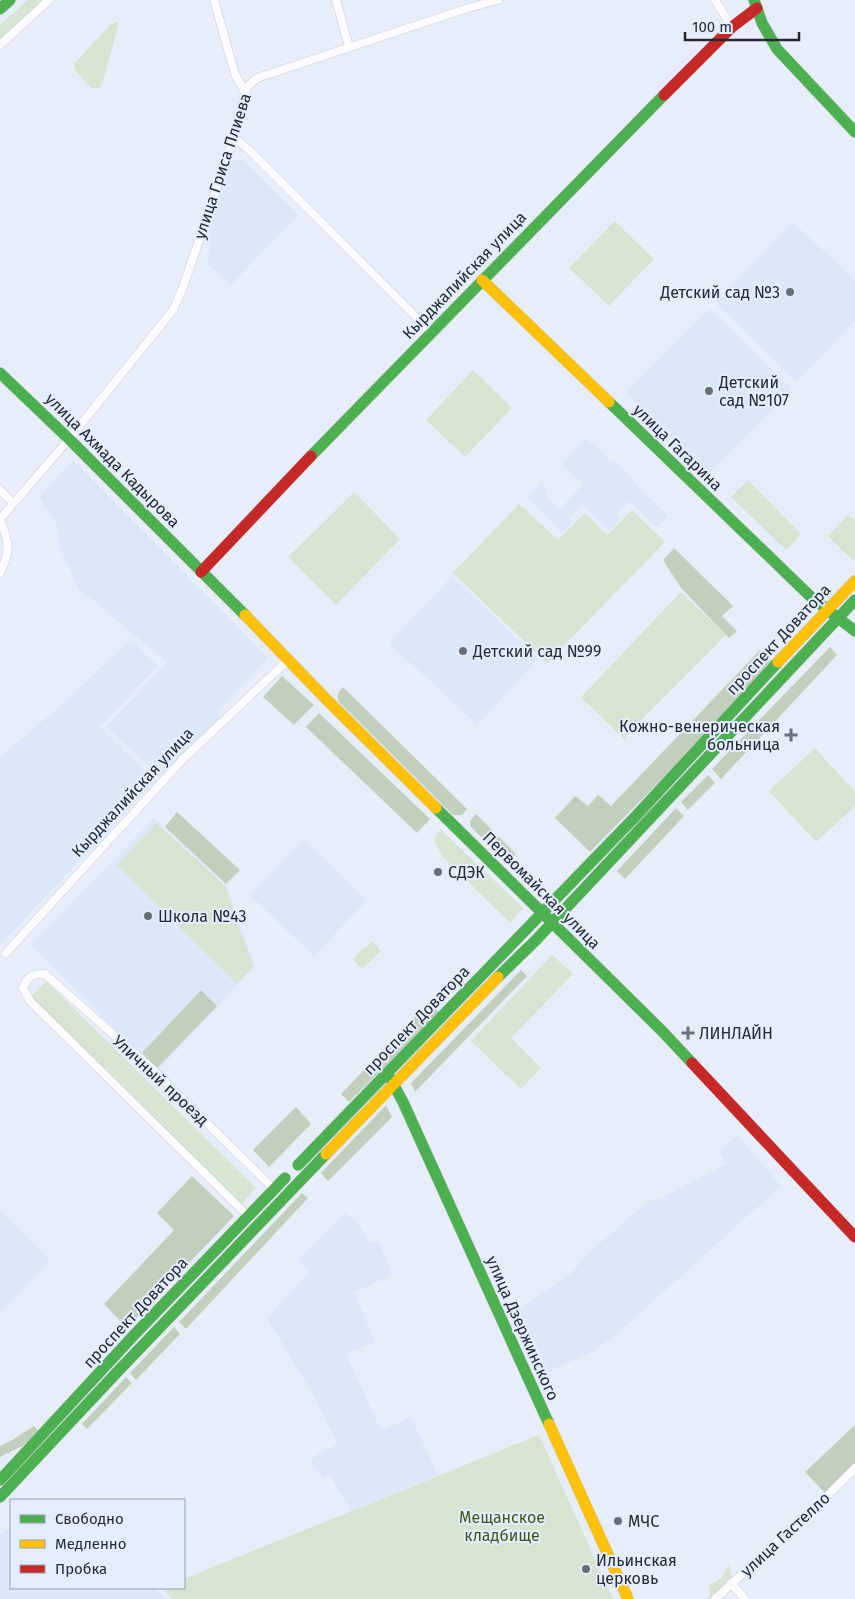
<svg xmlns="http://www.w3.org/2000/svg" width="855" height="1599" viewBox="0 0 855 1599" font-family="'Fira Sans',sans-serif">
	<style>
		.built { fill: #dde7fa }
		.green { fill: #d6e4d2 }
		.forest { fill: #c1d0bc }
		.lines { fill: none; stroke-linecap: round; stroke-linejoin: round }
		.street-casing { stroke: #c7ccd4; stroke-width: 9 }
		.fast-casing { stroke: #c7ccd4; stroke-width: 12 }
		.slow-casing { stroke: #c7ccd4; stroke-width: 12 }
		.jam-casing { stroke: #c7ccd4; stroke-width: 12 }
		.street { stroke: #fcfcfe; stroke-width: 8 }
		.fast { stroke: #4caf50; stroke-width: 11 }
		.slow { stroke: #ffc107; stroke-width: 11 }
		.jam { stroke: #c62828; stroke-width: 11 }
		.poi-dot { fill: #6a6f76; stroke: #e2edff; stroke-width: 2 }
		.labels { text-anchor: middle; stroke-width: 4; stroke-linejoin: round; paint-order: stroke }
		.street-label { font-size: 16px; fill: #262a30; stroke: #e2edff }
		.poi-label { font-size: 16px; fill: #262a30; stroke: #e2edff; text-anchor: start }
		.park-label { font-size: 16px; fill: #3d5716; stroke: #e2edff }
	</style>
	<rect width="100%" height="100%" fill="#e8eef9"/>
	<path class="built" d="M231,160h13l55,55 -68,70 -23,-21 3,-45z
		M793,222l62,59v40l-58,61 -82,-79z
		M710,309l82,80 -84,86 -82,-82z
		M586,438l25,23 2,-1 21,20 -1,2 35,34 -11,11 -28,-26 -13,13 4,5 -11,11 -27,-26 -13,14 4,4 -10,11 -36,-35 14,-15 7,6 -5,4 17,16 23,-25 -21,-20z
		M73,460l195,198 -51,54 5,6 -58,62 -58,-53 61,-65 -89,-74 -19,-42 -2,-21 -18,-28z
		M452,576l86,83 -61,66 -88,-82z
		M131,639l27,27 -58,61 55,54 -155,164v-188l67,-57z
		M154,818l73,69 28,79 -98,106 -126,-127z
		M304,839l63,62 -54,55 -63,-61z
		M737,1135l44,51 -163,147 -22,17 -48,22 -9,-21 -21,-41 52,-36 22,-24 54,-47 27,-11 53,-28 -7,-12z
		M0,1211l50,50 -50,52z
		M346,1213l15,15 9,16 8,-4 15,35 -39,17 21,50 -29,12 35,76 30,-13 27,58 -87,36 -22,-37 -6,5 -13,-18 9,-8 19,-9 -27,-53 -44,-73 43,-47 -12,-12z
		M11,1526v62h143l12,11h-166v-64z"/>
	<path class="green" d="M28,0h22l-50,47v-22z
		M116,22l2,1v3l-16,59 -3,3h-8l-16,-18 -1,-6 36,-39z
		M615,221l39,38 -45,47 -40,-38z
		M473,370l39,38 -47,49 -39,-37z
		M748,480l53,54 -15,16 -55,-53z
		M354,492l46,47 -64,66 -48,-48z
		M519,504l39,36 27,-27 22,22 25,-25 33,32 -118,121 -94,-90z
		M848,515l7,5v38l-2,3 -25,-25z
		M681,592l45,43 -100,100 -1,5 -44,-43z
		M815,748l40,44v14l-39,36 -47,-51z
		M156,823l69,63 28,81 -16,17 -120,-119z
		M441,830l82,78 -13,15 -68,-67 -8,-15 1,-5z
		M372,941l9,10 -19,18 -9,-10z
		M552,955l21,19 -62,64 30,30 -20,21 -50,-48z
		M46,981l210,207 -15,17 -211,-207z
		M539,1435l74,164h-442l-8,-11h21v-9z
		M729,1565l4,15 -16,19h-11l4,-3 -1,-10 12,-8z"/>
	<path class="forest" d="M674,548l59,58 -11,10 15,15 -8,7 -48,-50 -18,-28z
		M830,647l7,8 -116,124 -9,-10z
		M760,650l15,14 -185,188 -35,-34 20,-22 13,10 10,-11 13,11z
		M282,676l32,29 -20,20 -31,-28z
		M343,687l124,122 -5,6h-9l-114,-113c-3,-7 -1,-10 4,-15z
		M319,713l111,106 -13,14 -111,-106z
		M708,775l7,8 -27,27 -7,-8z
		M676,808l8,8 -59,63 -8,-8z
		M177,812l63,58 -14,14 -61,-57z
		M476,814l40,40 -8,9 -37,-36 -1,-6z
		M521,970l6,6 -112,116 -4,-9z
		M201,990l16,16 -60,62 -15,-15z
		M429,1002l10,10 -90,90 -8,-8z
		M386,1105l6,12 -64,64 -7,-8z
		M296,1107l15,17 -42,43 -16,-17z
		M192,1176l42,40 -107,112 -23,-24 70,-74 -17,-17z
		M302,1193l6,5 -122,131 -7,-7z
		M174,1327l6,7 -44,46 -6,-7z
		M126,1377l6,6 -45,46 -5,-5z
		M855,1425v43l-28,27 -22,-23z
		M34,1426l6,7 -18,13 -22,11v-11l9,-4z"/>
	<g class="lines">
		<defs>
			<path id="street" d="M214,0l21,74 10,18
				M336,0l13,47
				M715,0l17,27
				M0,45l49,-45
				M234,137l16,14 181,181
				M0,490l13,13
				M0,519l69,-80 104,-129 9,-20 52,-153 11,-45 4,-7 8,-7 211,-70 30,-8
				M0,520c10,22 10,32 0,53
				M6,953l177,-194 105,-99
				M248,1216l-218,-215 -7,-13c4,-12 10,-14 22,-14l106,94 123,121
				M731,1583l14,16
				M715,1599l108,-99 32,-32"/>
			<path id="fast" d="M754,0l8,23 15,26 78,83
				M0,9l10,-9
				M0,373l69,66 176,176
				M609,402l202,195 44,34
				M311,456l353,-361
				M436,808l225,222 31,33
				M498,977l38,-37 319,-340
				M390,1078l13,24 146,322
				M298,1165l337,-348 143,-155
				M0,1480l135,-146 150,-156
				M0,1497l121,-129 205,-214"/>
			<path id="slow" d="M482,280l127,122
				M245,615l81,84 110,109
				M778,662l77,-81
				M326,1154l172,-177
				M549,1424l79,175"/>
			<path id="jam" d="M664,95l68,-68 25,-19
				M201,572l110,-116
				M692,1063l163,174"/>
		</defs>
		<use href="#street" class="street-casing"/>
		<use href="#fast" class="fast-casing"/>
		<use href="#slow" class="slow-casing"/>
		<use href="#jam" class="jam-casing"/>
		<use href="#street" class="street"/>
		<use href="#fast" class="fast"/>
		<use href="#slow" class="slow"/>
		<use href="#jam" class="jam"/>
	</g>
	<g class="poi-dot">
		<circle cx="790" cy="292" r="5"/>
		<circle cx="709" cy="391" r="5"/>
		<circle cx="463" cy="651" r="5"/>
		<path d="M788.5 727.5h5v5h5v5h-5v5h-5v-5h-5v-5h5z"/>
		<circle cx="438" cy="872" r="5"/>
		<circle cx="148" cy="916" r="5"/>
		<path d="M685.5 1025.5h5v5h5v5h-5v5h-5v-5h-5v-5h5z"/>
		<circle cx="618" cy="1521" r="5"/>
		<circle cx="586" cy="1569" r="5"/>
	</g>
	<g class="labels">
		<g class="street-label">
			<text transform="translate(222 166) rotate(-72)" y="6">улица Гриса Плиева</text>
			<text transform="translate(464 275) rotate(-46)" y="6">Кырджалийская улица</text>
			<text transform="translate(678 447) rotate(44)" y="6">улица Гагарина</text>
			<text transform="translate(113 460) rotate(45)" y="6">улица Ахмада Кадырова</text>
			<text transform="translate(778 639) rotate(-47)" y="6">проспект Доватора</text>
			<text transform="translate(132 792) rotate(-47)" y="6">Кырджалийская улица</text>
			<text transform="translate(542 890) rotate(45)" y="6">Первомайская улица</text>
			<text transform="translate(416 1020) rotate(-46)" y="6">проспект Доватора</text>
			<text transform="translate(161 1080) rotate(43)" y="6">Уличный проезд</text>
			<text transform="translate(135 1312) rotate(-47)" y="6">проспект Доватора</text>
			<text transform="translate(523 1328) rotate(66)" y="6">улица Дзержинского</text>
			<text transform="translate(785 1534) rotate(-43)" y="6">улица Гастелло</text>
		</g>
		<g class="poi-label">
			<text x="780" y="298" text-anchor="end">Детский сад №3</text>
			<text x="719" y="388">Детский<tspan x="719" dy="18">сад №107</tspan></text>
			<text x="473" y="657">Детский сад №99</text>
			<text x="780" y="732" text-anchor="end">Кожно-венерическая<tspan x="780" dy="18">больница</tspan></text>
			<text x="448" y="878">СДЭК</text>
			<text x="158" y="922">Школа №43</text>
			<text x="699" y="1039">ЛИНЛАЙН</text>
			<text x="628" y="1527">МЧС</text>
			<text x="596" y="1566">Ильинская<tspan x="596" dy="18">церковь</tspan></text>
		</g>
		<g class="park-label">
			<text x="502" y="1523">Мещанское<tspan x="502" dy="18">кладбище</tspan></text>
		</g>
	</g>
	<rect x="10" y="1499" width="175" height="90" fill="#e2edff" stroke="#979fac"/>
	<rect x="20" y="1515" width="25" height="8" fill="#4caf50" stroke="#979fac"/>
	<text x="55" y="1524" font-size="15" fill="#262a30">Свободно</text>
	<rect x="20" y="1540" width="25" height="8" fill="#ffc107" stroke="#979fac"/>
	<text x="55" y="1549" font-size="15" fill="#262a30">Медленно</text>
	<rect x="20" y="1565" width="25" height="8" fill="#c62828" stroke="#979fac"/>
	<text x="55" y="1574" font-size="15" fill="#262a30">Пробка</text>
	<path d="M685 32v8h114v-8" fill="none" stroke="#262a30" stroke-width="2.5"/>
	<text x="692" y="32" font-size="15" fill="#262a30" stroke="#e2edff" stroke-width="4" paint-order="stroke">100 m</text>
</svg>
